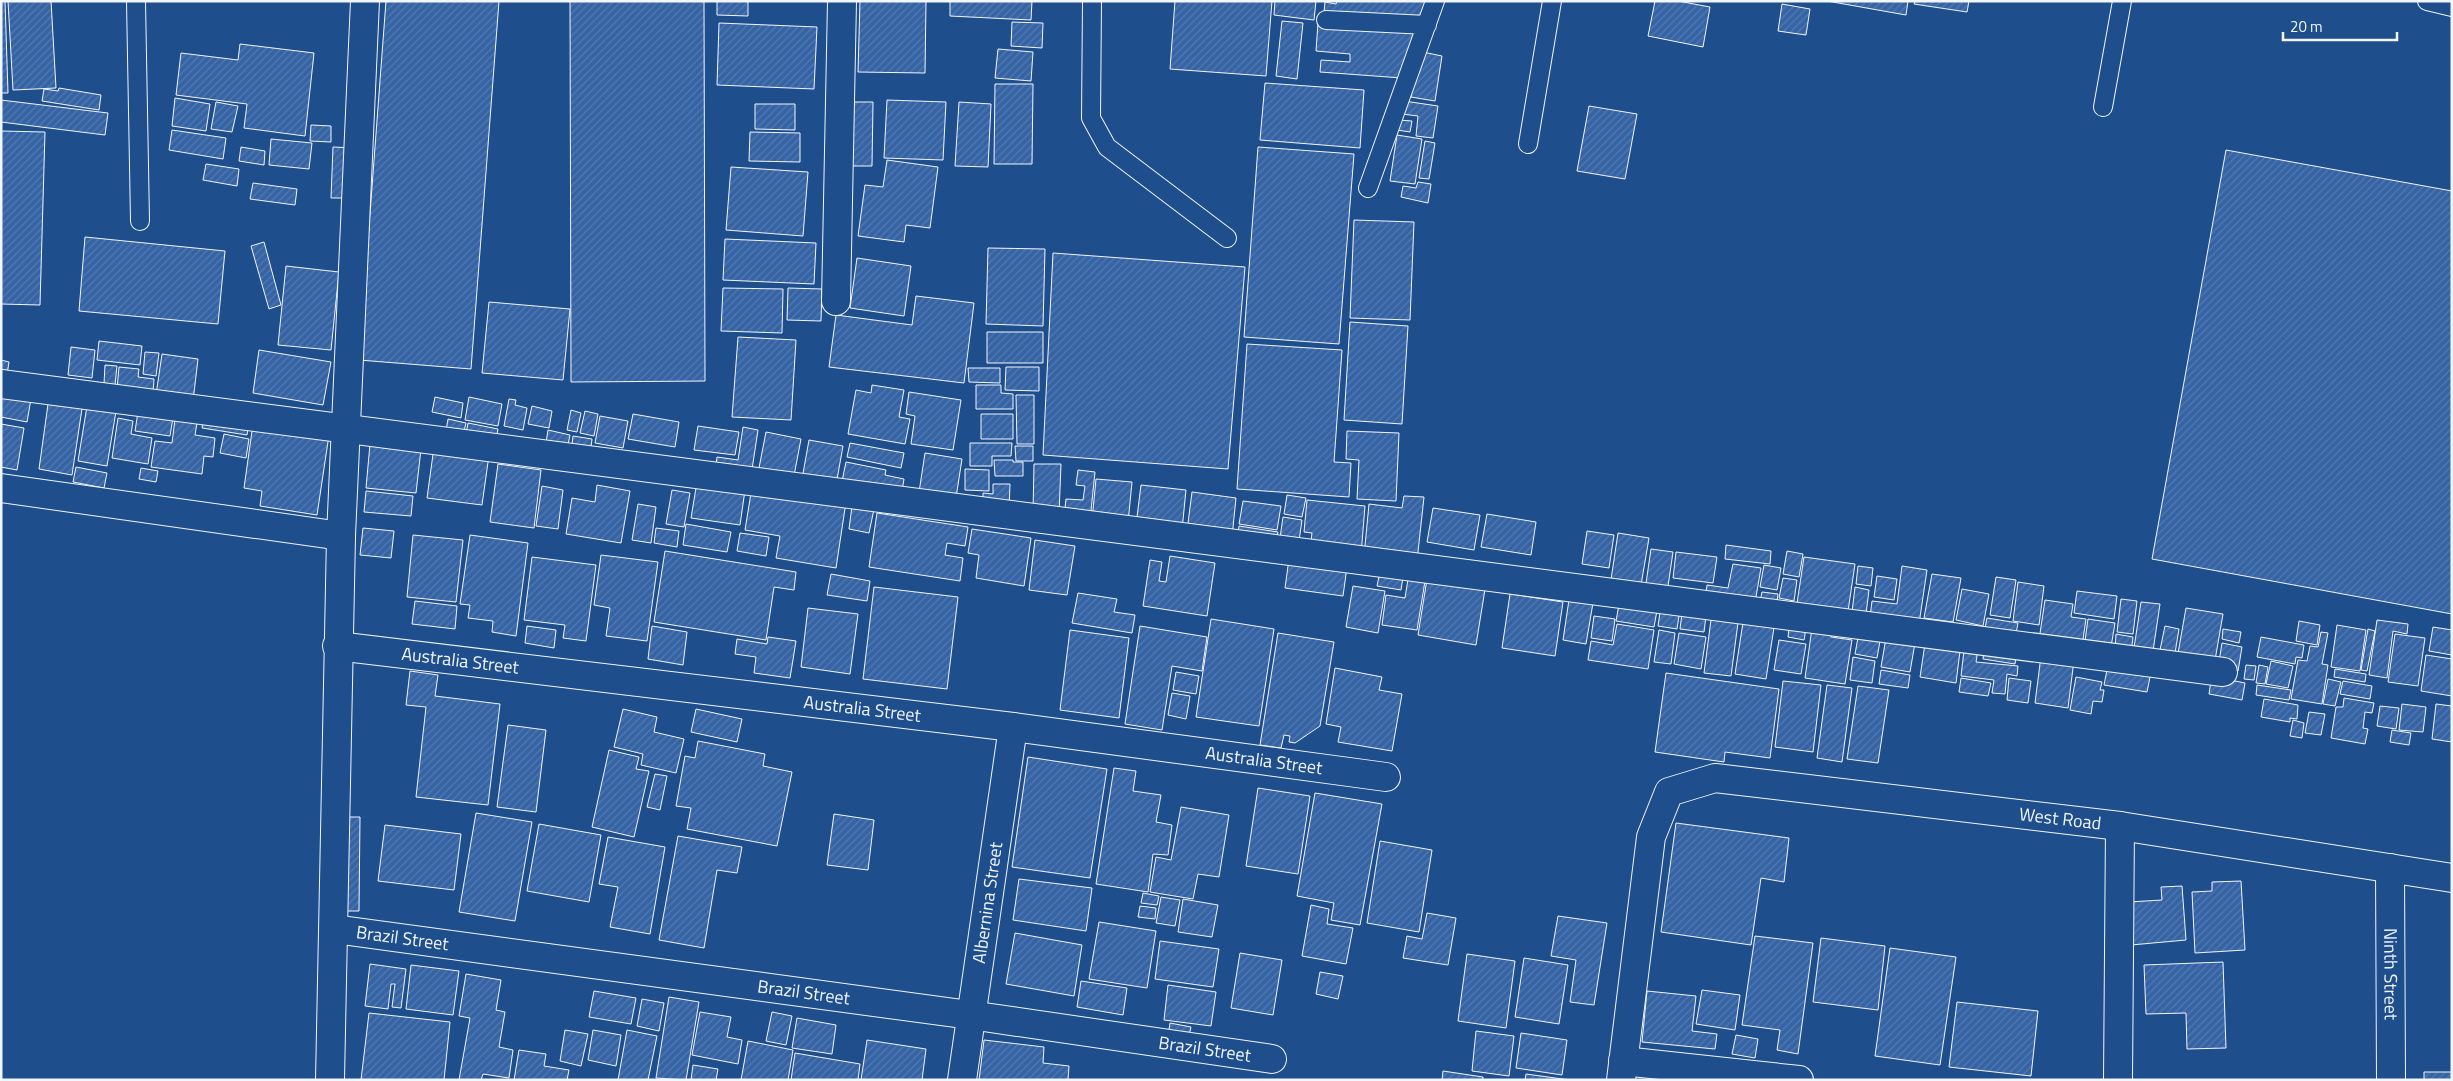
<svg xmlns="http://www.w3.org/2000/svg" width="2453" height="1081" viewBox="0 0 2453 1081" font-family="'Titillium Web',sans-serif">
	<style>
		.building { fill: url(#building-hatch); stroke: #f2f6ff }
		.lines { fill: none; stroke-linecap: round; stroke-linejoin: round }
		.lane-casing { stroke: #f2f6ff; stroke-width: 20 }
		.street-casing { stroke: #f2f6ff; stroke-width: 30 }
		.secondary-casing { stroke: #f2f6ff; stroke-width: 30 }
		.lane { stroke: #1f4e8c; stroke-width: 18 }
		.street { stroke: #1f4e8c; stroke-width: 28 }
		.secondary { stroke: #1f4e8c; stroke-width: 28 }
		.labels { text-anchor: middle; stroke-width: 4; stroke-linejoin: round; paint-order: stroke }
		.street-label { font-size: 18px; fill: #f2f6ff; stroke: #1f4e8c }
	</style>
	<defs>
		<pattern id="building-hatch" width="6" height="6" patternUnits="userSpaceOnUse" patternTransform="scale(1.25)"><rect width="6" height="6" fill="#3563a3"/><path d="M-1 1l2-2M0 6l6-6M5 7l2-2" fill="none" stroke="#537ab1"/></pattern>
	</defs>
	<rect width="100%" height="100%" fill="#1f4e8c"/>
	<path class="building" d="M1,1h4l3,92h-7z
		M8,1h43l5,87 -43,2z
		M386,1h113l-28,368 -112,-9z
		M570,1h134l1,380 -134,1z
		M717,1h31v15l-31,-1z
		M860,1h66l-1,72 -67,-1z
		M950,1h82l-1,19 -81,-4z
		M1175,1h97l-6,75 -96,-7z
		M1275,1h41l-2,19 -40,-5z
		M1337,1h91l-2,23 -102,-12 1,-10 11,2z
		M1655,1h23l32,6 -7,40 -55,-11z
		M1827,1h81l-2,14z
		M1915,1h54l-2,11 -53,-8z
		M1782,4l28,5 -4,26 -28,-4z
		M1282,21l21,2 -6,56 -21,-3z
		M1012,22l31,1 -1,25 -31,-2z
		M719,23l98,4 -3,62 -97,-4z
		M1318,23l101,7 -17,48 -82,-6 1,-12 29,2v-8l-34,-3z
		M240,44l74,9 -9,83 -61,-8 3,-24 -71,-9 5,-42 57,7z
		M998,49l35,3 -2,29 -36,-3z
		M1418,51l24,5 -7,45 -24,-4z
		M1265,83l99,7 -4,58 -100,-8z
		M995,84h38l-1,80h-38z
		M59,88l42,7 -2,15 -57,-9 2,-12 14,2z
		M175,98l35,6 -4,27 -34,-5z
		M1,100l107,13 -3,22 -104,-13z
		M887,100l59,2 -3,58 -59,-2z
		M1404,101l34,5 -5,32 -17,-2 2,-20 -16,-2z
		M216,102l22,4 -6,26 -21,-3z
		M852,102h21l-1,64h-21z
		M959,102l32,2 -3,63 -33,-1z
		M755,104h40v26l-40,-1z
		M1589,106l48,8 -12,65 -48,-8z
		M1399,120l13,1 -2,11 -13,-2z
		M311,125l20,1v16l-21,-1z
		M172,130l54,8 -3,21 -54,-9z
		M1,131l44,1 -5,173 -39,-1z
		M750,132l50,1v29l-51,-1z
		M1397,135l25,4 -7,45 -25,-3z
		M271,139l41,4 -3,26 -40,-4z
		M1425,141l10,2 -6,36 -10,-1z
		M241,147l24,4 -1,14 -25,-4z
		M333,147l21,1 -2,50h-21z
		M1258,147l96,7 -15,190 -95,-7z
		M2226,150l226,41v423l-300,-55z
		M887,160l51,7 -8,61 -24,-3 -2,17 -46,-6 7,-51 18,2z
		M206,164l33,5 -2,17 -34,-6z
		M731,167l77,5 -5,64 -77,-6z
		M1418,182l13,2 -3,19 -27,-6 2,-11 13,2z
		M253,183l44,6 -2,16 -45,-6z
		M1354,220l60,2 -4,98 -60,-2z
		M85,237l140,14 -7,73 -139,-13z
		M725,239l91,4 -2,41 -91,-4z
		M264,242l17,63 -12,4 -18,-63z
		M988,248l57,1 -2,77 -57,-2z
		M1053,253l192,14 -17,202 -185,-14z
		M857,258l54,8 -7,50 -54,-8z
		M286,266l53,6 -8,78 -53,-5z
		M723,288l60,1 -1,44 -61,-2z
		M788,288l34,1 -1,32 -34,-1z
		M916,296l58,7 -10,80 -135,-16 7,-52 76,10z
		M489,302l81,7 -7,71 -81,-7z
		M1350,322l58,4 -6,98 -58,-4z
		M987,332h56v31h-56z
		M738,337l58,3 -5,80 -59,-3z
		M99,341l43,5 -2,19 -43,-5z
		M1247,344l95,6 -8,112 17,1 -2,34 -112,-8z
		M71,347l24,3 -3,28 -24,-3z
		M259,350l72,12 -8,43 -70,-12z
		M145,352l14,1 -3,23 -13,-2z
		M162,354l36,5 -5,42 -37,-6z
		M1,360l8,2 -3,19h-5z
		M105,365l12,1 -2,19 -11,-1z
		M119,367l20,2 -1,8 16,2 -1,14 -36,-4z
		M1006,367h33v24l-34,-1z
		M968,368h32v15l-31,-1z
		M872,385l32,5 -5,27 11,2 -5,25 -57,-10 8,-44 15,3z
		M976,385h25v8l12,1v15h-37z
		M1,388l31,5 -5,29 -26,-5z
		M909,392l52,8 -8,50 -42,-6 4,-28 -9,-2z
		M1016,395h18v49h-17z
		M49,397l34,5 -11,73 -33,-6z
		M435,397l28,6 -2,15 -29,-6z
		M469,397l33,7 -4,22 -33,-6z
		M509,399l7,1 -1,5 12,3 -4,22 -19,-4z
		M88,400l29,5 -10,61 -29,-5z
		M139,406l35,5 -4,25 -35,-5z
		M532,406l20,5 -3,17 -21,-4z
		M571,410l10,3 -4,19 -10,-2z
		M585,411l13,3 -4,22 -14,-3z
		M633,414l46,8 -4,25 -47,-8z
		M981,414h32v25h-32z
		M204,415l45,7 -2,13 -45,-7z
		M600,416l28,5 -5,27 -28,-5z
		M118,418l15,3 -2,13 21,4 -4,26 -36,-6z
		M175,419l22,4 -2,12 20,3 -2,19 -9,-1 -2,18 -51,-7 4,-26 17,2z
		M448,419l18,4 -4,17 -17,-3z
		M468,423l30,6 -3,16 -30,-6z
		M1,424l23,4 -7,42 -16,-3z
		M253,424l76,11 -12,80 -57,-9 2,-15 -18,-3z
		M698,426l41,6 -4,23 -41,-5z
		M743,427l15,3 -7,46 -36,-5 2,-14 21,3z
		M548,430l22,5 -4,19 -21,-5z
		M1347,431l52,2 -3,68 -39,-2 2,-39 -13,-1z
		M766,432l35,7 -8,42 -35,-8z
		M224,434l25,5 -3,19 -26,-5z
		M573,436l19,3 -2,16 -19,-3z
		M809,440l34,6 -7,39 -34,-6z
		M850,443l54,10 -3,15 -54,-11z
		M970,443h42l-1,13h-19v10h-22z
		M370,444l51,5 -5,44 -50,-5z
		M1015,446h18v15h-17z
		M434,447l55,8 -7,50 -55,-7z
		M925,453l37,6 -7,45 -37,-5z
		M994,460h19v2h10v14h-28z
		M846,462l40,8 -1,5 19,4 -3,18 -60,-11z
		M498,464l43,6 -7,58 -44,-6z
		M1034,464h27l-2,50 -26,-1z
		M76,467l31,6 -3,15 -31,-6z
		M141,468l17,3 -2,11 -17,-3z
		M965,469l24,1v21l-24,-1z
		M1078,470l17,2 -5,48 -26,-3 2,-18 17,1 2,-14 -9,-1z
		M1096,479l36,3 -4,41 -36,-3z
		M697,482l48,8 -5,35 -49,-7z
		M993,484h17l-1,26 -26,-1v-16l10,1z
		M597,485l33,6 -9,52 -55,-9 6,-36 23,4z
		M1141,485l45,5 -4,40 -46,-5z
		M542,486l21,4 -5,39 -22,-3z
		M752,487l94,15 -10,66 -60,-10 4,-22 -35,-6z
		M672,490l18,3 -6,34 -18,-3z
		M366,491l47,5 -2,20 -47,-4z
		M1192,492l44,6 -4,39 -45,-6z
		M1287,495l19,3 -4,19 -18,-3z
		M1404,496l20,1 -7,64 -53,-5 5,-52 33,4z
		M1307,500l58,6 -4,49 -51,-5 2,-17 -8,-1z
		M1243,501l38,5 -4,24 -38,-6z
		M638,504l18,3 -5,36 -19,-3z
		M852,506l22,3 -5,24 -20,-4z
		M1433,508l47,7 -6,35 -47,-8z
		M877,513l91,14 -3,19 -18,-3 -2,12 18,3 -3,23 -91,-14z
		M1487,514l49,8 -5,33 -50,-8z
		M1283,517l19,3 -4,28 -19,-3z
		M686,524l45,8 -4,20 -44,-7z
		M1239,526l39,6 -3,15 -38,-6z
		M363,528l31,3 -3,27 -31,-3z
		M656,528l23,3 -2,16 -23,-4z
		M972,529l59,9 -7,48 -48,-8 3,-23 -11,-2z
		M1587,531l27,4 -5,33 -27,-4z
		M740,533l29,4 -3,19 -29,-5z
		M1618,533l31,5 -9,53 -30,-5z
		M413,535l50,5 -7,62 -49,-5z
		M470,535l58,8 -12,93 -24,-4 1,-11 -25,-3 2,-13 -10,-1z
		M1035,540l40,6 -8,49 -38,-5z
		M1726,545l45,6 -1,13 -45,-5z
		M1651,549l22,3 -6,41 -22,-3z
		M665,551l131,21 -2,18 -20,-3 -8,53 -112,-18z
		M1787,551l16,3 -4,23 -16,-3z
		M1676,552l41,5 -4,26 -40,-5z
		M601,555l57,7 -11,79 -41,-5 4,-28 -16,-3z
		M1170,556l45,7 -8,53 -64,-10 7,-46 12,2 -3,19 7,1z
		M532,557l64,8 -10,76 -23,-3 2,-13 -41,-5z
		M1804,557l51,7 -8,54 -51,-8z
		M1289,559l58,8 -4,29 -58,-8z
		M1733,564l28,4 -7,40 -49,-8 2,-15 21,3z
		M1764,565l17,3 -4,22 -17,-3z
		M1858,566l15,2 -2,18 -15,-2z
		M1902,566l25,4 -8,54 -49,-7 2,-16 25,3z
		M1381,567l23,4 -3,19 -24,-4z
		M1409,573l17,2 -9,55 -35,-5 4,-30 19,3z
		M1428,573l58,10 -10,62 -58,-10z
		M831,574l39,7 -3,20 -40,-6z
		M1932,574l29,4 -8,44 -29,-4z
		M1877,576l20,3 -3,21 -20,-3z
		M1996,577l20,3 -6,38 -20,-3z
		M1783,578l14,2 -3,21 -15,-3z
		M2018,582l26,4 -5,39 -26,-4z
		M1353,586l32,5 -7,42 -32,-6z
		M874,587l84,10 -11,92 -84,-10z
		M1855,587l14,3 -3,24 -14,-2z
		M1962,589l27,5 -6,32 -27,-6z
		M2077,591l40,5 -3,23 -40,-6z
		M1762,592l16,2 -2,16 -17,-3z
		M1078,593l39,6 -3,13 21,3 -3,18 -60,-10z
		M1570,593l24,4 -8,47 -23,-4z
		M1510,594l53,8 -8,54 -53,-8z
		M1620,599l38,6 -4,22 -38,-6z
		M2121,599l16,2 -4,33 -16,-2z
		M2045,600l28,4 -2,13 15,2 -4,27 -43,-6z
		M415,601l42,5 -2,23 -43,-5z
		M2141,602l19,2 -7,47 -19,-3z
		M1683,605l24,3 -3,24 -24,-3z
		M1661,606l19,3 -3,20 -19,-3z
		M808,608l50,6 -8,60 -49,-7z
		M2186,608l37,6 -9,52 -37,-7z
		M1712,612l27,3 -8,61 -27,-3z
		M1594,616l21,3 -3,22 -21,-3z
		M1744,616l31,5 -9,58 -31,-5z
		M1987,618l31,5 -3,16 -31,-6z
		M1211,619l63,10 -15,97 -63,-9z
		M2088,619l27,4 -5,30 -26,-5z
		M1790,620l17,3 -3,17 -16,-3z
		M2377,620l31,4 -1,10 -14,-3 -6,47 -18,-3z
		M2299,621l21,4 -3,20 -21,-4z
		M1617,624l37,6 -6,39 -60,-9 3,-19 22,4z
		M2337,625l29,5 -6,41 -29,-4z
		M527,626l29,4 -2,18 -29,-5z
		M652,626l35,6 -4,33 -35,-6z
		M1140,626l67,11 -5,34 -30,-5 -10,64 -37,-6z
		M2165,626l14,3 -4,24 -15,-3z
		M2433,627l19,3v25l-23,-4z
		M1812,628l20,3 -1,6 21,3 -7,44 -40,-6z
		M2223,629l18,3 -2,11 -17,-4z
		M2368,629l7,2 -8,40 -6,-1z
		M1070,630l59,8 -10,80 -59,-8z
		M1659,630l16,3 -4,31 -17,-2z
		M1859,632l22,3 -4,23 -22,-4z
		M1887,632l29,5 -6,35 -29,-5z
		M2321,632l7,1 -6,31 6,1 -6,39 -31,-5 7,-39 9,1 3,-15 8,1z
		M1278,633l56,9 -14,84 -25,17 -6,-1 1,-6 -6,-1 -3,13 -21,-3z
		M1679,633l27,4 -5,32 -27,-5z
		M2116,634l17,3 -2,16 -16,-2z
		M2395,634l30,4 -7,48 -30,-4z
		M768,637l28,4 -6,37 -36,-5 2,-16 -21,-3 2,-15 30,5z
		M1926,637l35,6 -5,40 -36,-6z
		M2261,637l43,8 -2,13 -6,-1 -1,7 -38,-7z
		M1779,640l27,4 -5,30 -27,-4z
		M1965,642l14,2 -3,18 42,4 -1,10 -10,-2 -2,20 -13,-1 2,-13 -33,-4z
		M2222,643l20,4 -4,24 -20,-3z
		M1985,645l32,5 -2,14 -32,-5z
		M2426,655l26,4v37l-31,-5z
		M2041,656l33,4 -6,48 -33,-5z
		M1853,657l22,4 -3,22 -22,-3z
		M2109,660l43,7 -5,25 -43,-7z
		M2271,661l22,5 -5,22 -22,-4z
		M2246,665l10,1 -2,14 -10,-1z
		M2259,665l9,2 -3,17 -9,-1z
		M1335,668l47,9 -3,13 23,4 -10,57 -54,-9 3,-15 -15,-3z
		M2335,669l31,5 -1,8 -31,-5z
		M1881,670l29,5 -2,13 -29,-4z
		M410,671l28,4 -3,21 65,8 -12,101 -72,-8 10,-90 -20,-2z
		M1176,672l23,4 -3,18 -23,-4z
		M1666,673l113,16 -9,69 -45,-6 -1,10 -69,-10z
		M2212,674l13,5 20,4 -3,17 -33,-6z
		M2076,677l26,5 -2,8h4l-2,12 -9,-1 -2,13 -21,-4z
		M1961,678l30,5 -3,13 -29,-4z
		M2009,678l22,3 -3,22 -21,-3z
		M2328,679l13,3 -6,24 -12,-2z
		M1783,681l38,4 -8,67 -38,-5z
		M2343,681l29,5 -2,13 -30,-5z
		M1827,685l25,3 -10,74 -25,-4z
		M2257,685l34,5 -2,10 -33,-5z
		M1858,686l31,4 -11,73 -31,-4z
		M1172,693l18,3 -4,23 -18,-4z
		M2344,698l30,5 -2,10 -7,-1 -2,16 5,1 -3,15 -34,-6 5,-31h7z
		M2264,699l34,6 -1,14 -7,-1v4l-29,-5z
		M2402,704l24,3 -3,25 -24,-2z
		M2436,704l16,2v36l-20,-3z
		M2380,706l19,2 -3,21 -19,-3z
		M623,709l34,8 -3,15 30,7 -8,34 -35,-8 2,-11 -29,-7z
		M696,709l46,10 -5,23 -46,-10z
		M2309,712l16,2 -4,21 -16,-2z
		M2293,720l11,3 -2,15 -12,-2z
		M508,725l38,5 -10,82 -39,-5z
		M2392,730l19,3 -2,12 -19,-3z
		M698,741l67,13 -2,12 29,6 -15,74 -90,-17 4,-21 -15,-2 9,-50 10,2z
		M609,750l30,7 -3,12 13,2 -15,66 -42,-10z
		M1028,757l79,12 -17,109 -78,-11z
		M1114,768l22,3 -3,20 28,4 -5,27 16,3 -4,30 -15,-1 -5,38 -52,-8z
		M655,774l12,2 -7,34 -13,-3z
		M1258,788l52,8 -12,78 -52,-8z
		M1315,793l67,11 -22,121 -29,-5 3,-17 -37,-7z
		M1181,807l48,8 -10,62 -21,-3 -5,25 -43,-7 6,-35 15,3z
		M476,813l56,9 -17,99 -56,-9z
		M834,814l40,6 -6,50 -41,-5z
		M342,817h18l-1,94h-19z
		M1676,823l113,15 -5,44 -23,-4 -10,67 -90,-13z
		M539,824l62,11 -12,67 -62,-11z
		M385,825l76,9 -7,56 -76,-9z
		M678,836l64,11 -5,26 -20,-3 -13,78 -45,-8z
		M608,837l57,10 -15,87 -40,-7 8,-40 -19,-3z
		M1380,841l52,9 -13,82 -52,-9z
		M1019,879l73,9 -6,43 -73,-11z
		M2241,881l4,69 -50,3 -3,-61 20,-1v-9z
		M2182,886l4,54 -55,5 -2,-43 33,-2 -1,-13z
		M1143,893l16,3 -2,9 -16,-2z
		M1161,897l19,3 -5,26 -19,-3z
		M1183,899l35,6 -6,32 -34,-5z
		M1311,905l18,4 -2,15 26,4 -7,36 -44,-8z
		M1140,906l16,2 -1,11 -17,-2z
		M1427,913l29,5 -8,47 -45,-7 4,-22 15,3z
		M1558,916l49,7 -13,82 -24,-3 6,-42 -25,-4z
		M1099,922l57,9 -9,57 -58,-9z
		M1015,933l67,12 -8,51 -68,-12z
		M1755,936l58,7 -15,111 -21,-4 3,-20 -38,-5z
		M1821,938l64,8 -7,64 -65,-8z
		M1160,941l59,8 -6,38 -58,-8z
		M1890,948l66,9 -16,108 -65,-9z
		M1240,953l42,7 -9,55 -42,-7z
		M1467,954l48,7 -9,67 -48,-7z
		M1524,958l44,7 -9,59 -44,-7z
		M2223,962l3,86 -39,1 -1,-36 -40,1 -2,-49z
		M370,964l36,5 -5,39 -9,-1 3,-23h-4l-3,25 -23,-3z
		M411,965l48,6 -6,44 -47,-6z
		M1320,972l23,4 -5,23 -22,-5z
		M466,974l35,6 -5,30 9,2 -6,35 14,3 -4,28 -26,-4 -2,6h-22l11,-62 -11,-2z
		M1081,981l46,7 -4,27 -46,-8z
		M1168,985l48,7 -5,34 -47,-6z
		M1702,990l38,5 -5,35 -39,-6z
		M594,991l42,7 -5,26 -42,-7z
		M1647,991l49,5 -4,35 25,3 -2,15 -73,-7z
		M669,997l30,5 -13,78 -30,-2z
		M642,999l22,4 -5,28 -22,-5z
		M1957,1002l81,9 -7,65 -82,-9z
		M700,1012l31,5 -4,20 15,3 -4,24 -46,-9z
		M772,1012l20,4 -6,29 -20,-4z
		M369,1013l81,9 -6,58h-83z
		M797,1018l39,7 -4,29 -40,-6z
		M1170,1023l21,4 -3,13 -20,-4z
		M565,1030l23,4 -7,32 -21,-5z
		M593,1030l28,5 -5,31 -28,-6z
		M627,1030l30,6 -9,44h-30z
		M1476,1031l38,5 -5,40 -37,-5z
		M1521,1033l46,7 -5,35 -46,-7z
		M1736,1035l22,4 -3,19 -23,-4z
		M867,1040l59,9 -4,31h-61z
		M984,1040l60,7 -1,16 26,3 -1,14h-89z
		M748,1041l45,9 -5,30h-47z
		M519,1050l27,4 -2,12 25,4 -2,10h-53z
		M795,1053l65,11 -2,16h-67z
		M693,1065l25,4 -2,11h-25z
		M1443,1071l40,6v3h-41z
		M2424,1072h28v8h-28z
		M1526,1074l44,6h-45z"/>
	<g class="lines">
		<defs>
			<path id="lane" d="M136,1l4,220
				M1092,1l-1,117 16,29 120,91
				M2427,1l25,6
				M1326,20l101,5
				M2103,107l19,-106
				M1528,144l24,-143
				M1368,188l67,-187"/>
			<g id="street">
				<path d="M836,301l6,-300"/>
				<path d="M1,384l2222,288"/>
				<path d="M1,488l340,48"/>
				<path id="s1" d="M337,646l676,81 373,50"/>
				<path id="s2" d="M2390,868l1,212"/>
				<path id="s3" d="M334,929l636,86 302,44"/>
				<path d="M1623,1061l176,19"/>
				<path id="s4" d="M962,1080l51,-353"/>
				<path id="s5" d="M1621,1080l30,-243 18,-45 46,-14 405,48 332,52"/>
				<path d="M2118,1080l2,-254"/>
			</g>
			<path id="secondary" d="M330,1080l11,-544 24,-535"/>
		</defs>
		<use href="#lane" class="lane-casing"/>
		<use href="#street" class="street-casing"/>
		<use href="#secondary" class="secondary-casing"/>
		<use href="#lane" class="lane"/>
		<use href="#street" class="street"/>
		<use href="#secondary" class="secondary"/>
	</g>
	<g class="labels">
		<g class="street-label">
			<text dy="6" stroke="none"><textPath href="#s1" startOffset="124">Australia Street</textPath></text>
			<text dy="6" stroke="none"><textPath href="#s1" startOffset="529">Australia Street</textPath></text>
			<text dy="6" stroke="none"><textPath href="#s1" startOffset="934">Australia Street</textPath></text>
			<text dy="6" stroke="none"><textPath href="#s5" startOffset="689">West Road</textPath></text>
			<text dy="6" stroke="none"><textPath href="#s4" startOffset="179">Albernina Street</textPath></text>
			<text dy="6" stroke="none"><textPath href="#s3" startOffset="69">Brazil Street</textPath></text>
			<text dy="6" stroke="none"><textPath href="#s2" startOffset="106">Ninth Street</textPath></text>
			<text dy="6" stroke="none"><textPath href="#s3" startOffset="474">Brazil Street</textPath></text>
			<text dy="6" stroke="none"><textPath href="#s3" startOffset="879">Brazil Street</textPath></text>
		</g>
	</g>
	<rect width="2453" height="1081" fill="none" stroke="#f2f6ff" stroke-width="5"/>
	<path d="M2283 32v8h114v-8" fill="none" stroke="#f2f6ff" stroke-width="2.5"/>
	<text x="2290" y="32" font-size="15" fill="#f2f6ff" stroke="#1f4e8c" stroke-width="4" paint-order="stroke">20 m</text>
</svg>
